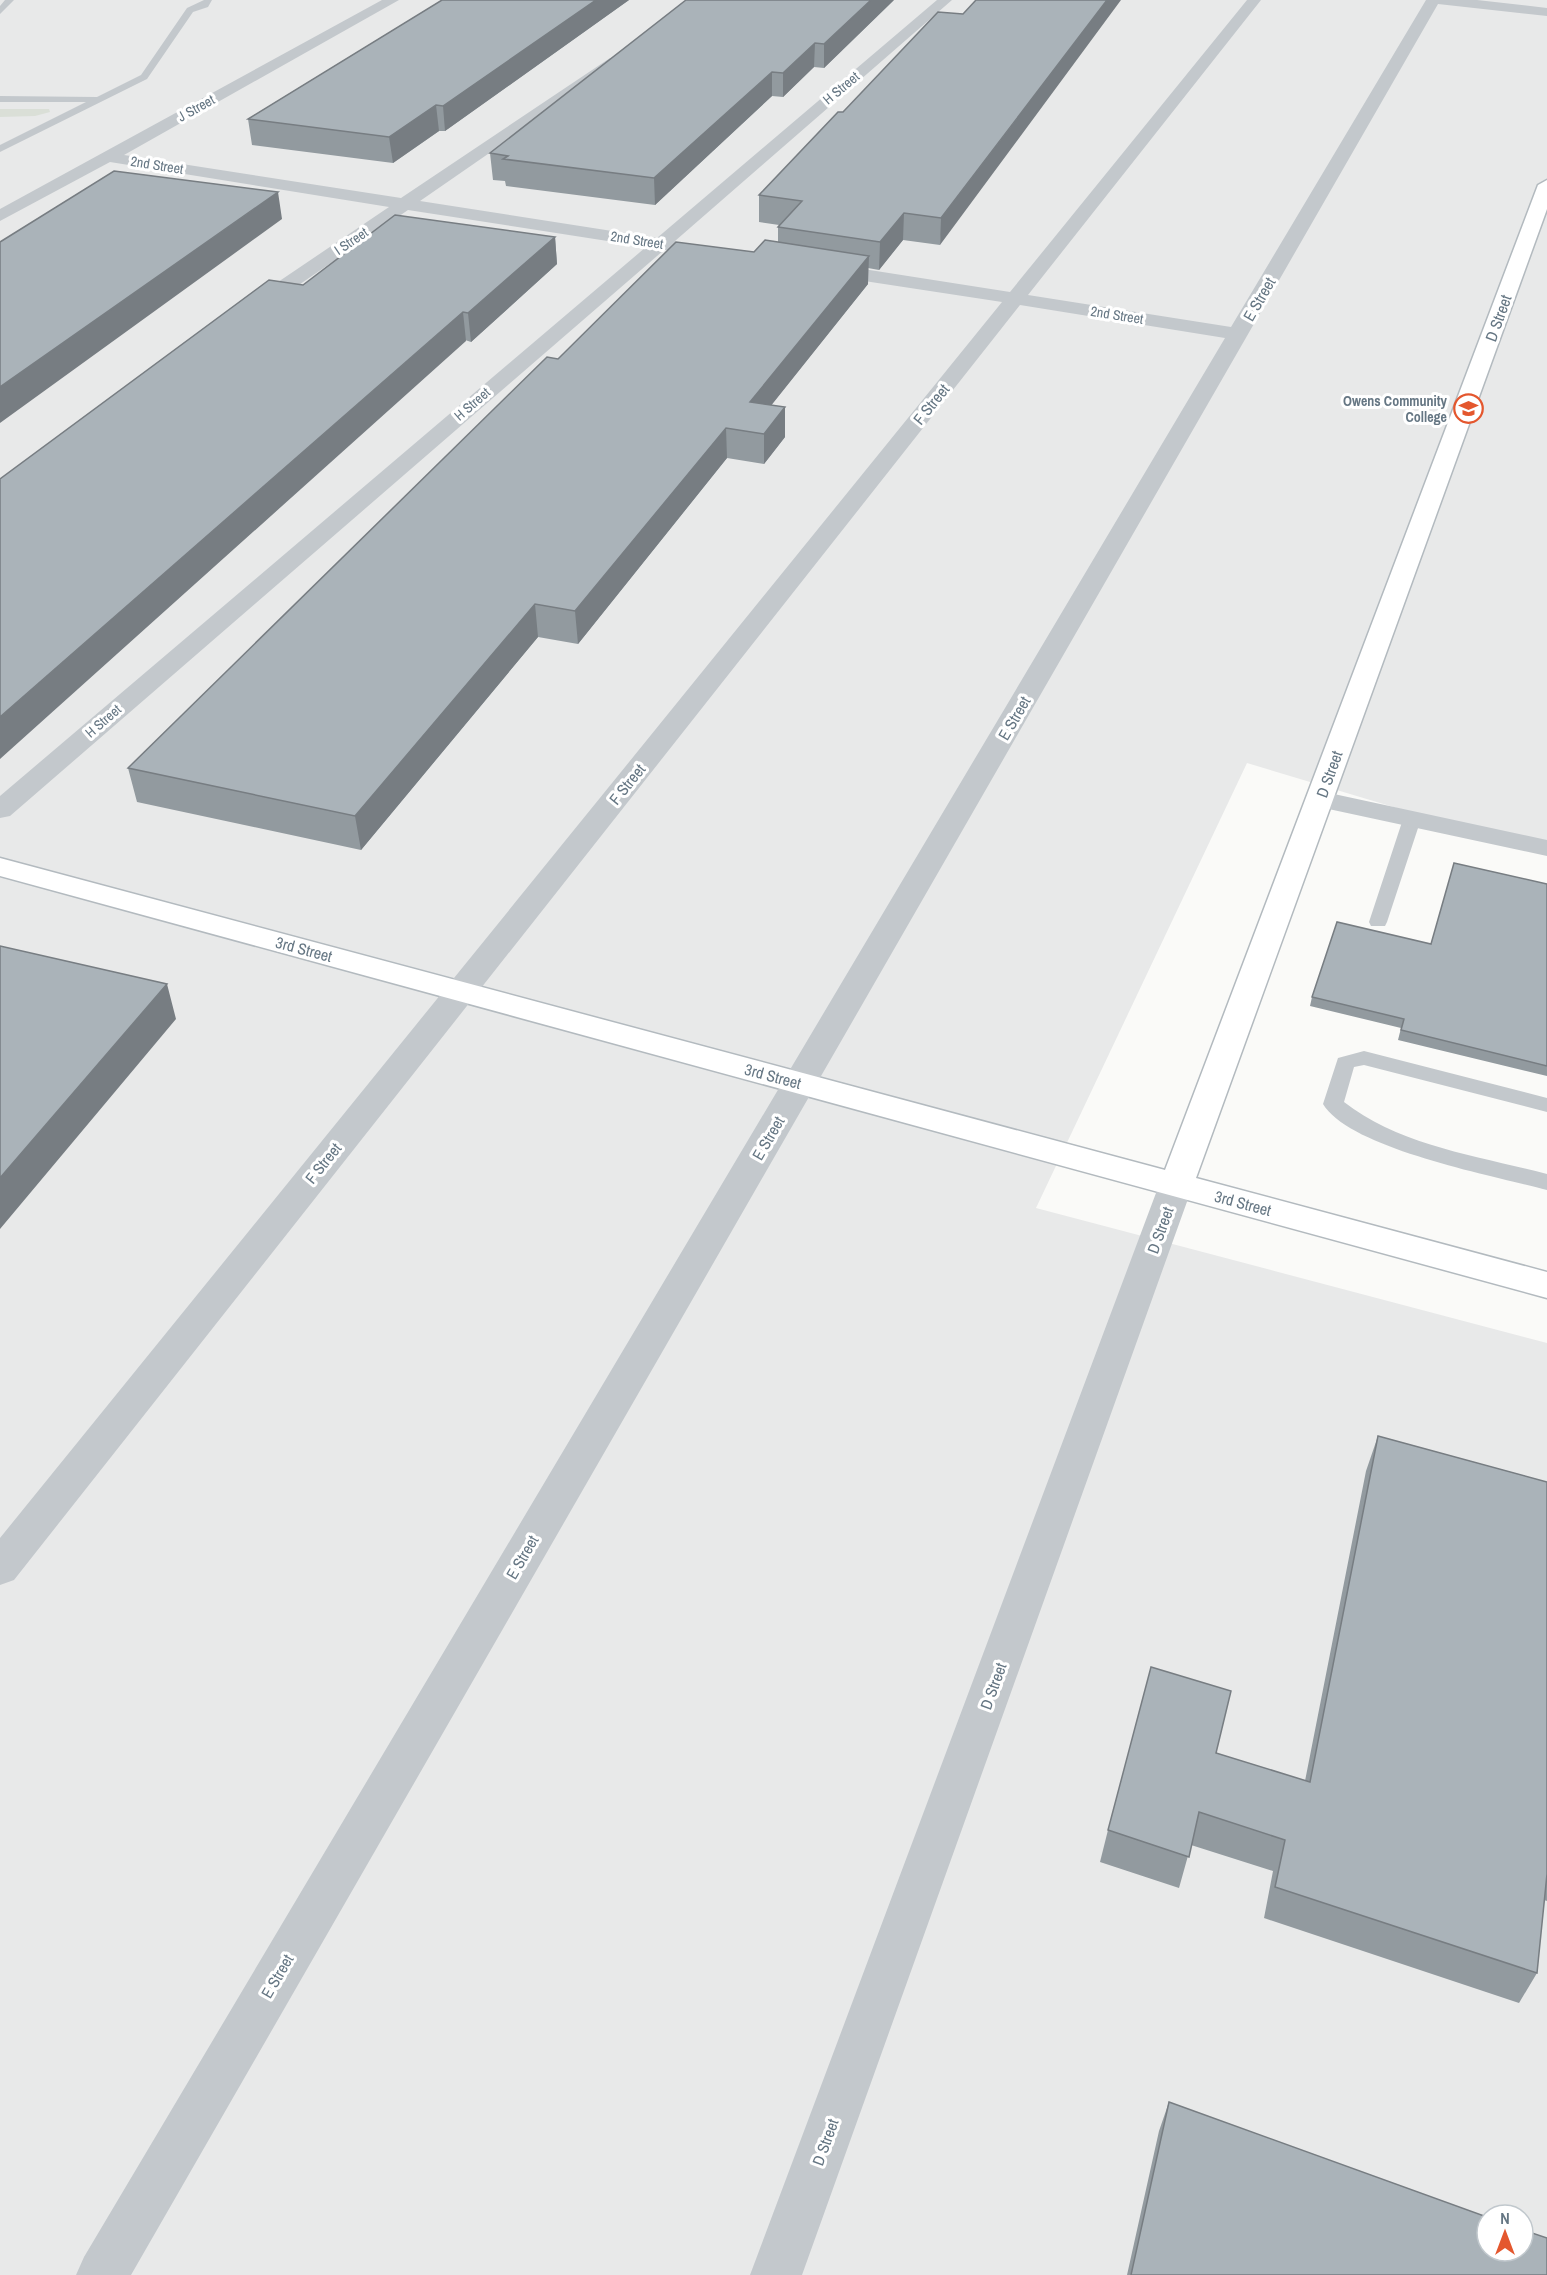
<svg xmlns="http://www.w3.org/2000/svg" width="1547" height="2275" viewBox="0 0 1547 2275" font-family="'Archivo Narrow',sans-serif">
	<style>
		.built { fill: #e8e9e9; fill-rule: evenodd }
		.green { fill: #dadfd7 }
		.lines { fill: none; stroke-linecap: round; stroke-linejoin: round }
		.secondary-casing { stroke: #b3babf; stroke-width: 3 }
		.lane { fill: #c3c8cc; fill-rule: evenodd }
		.street { fill: #c3c8cc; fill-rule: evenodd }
		.secondary { fill: #fff; fill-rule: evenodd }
		.wall { fill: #929a9f }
		.shaded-wall { fill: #777d82 }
		.building { fill: #aab3b9; stroke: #777d82; stroke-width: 1.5 }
		.labels { text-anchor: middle; stroke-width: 6; stroke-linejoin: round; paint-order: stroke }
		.far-street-label { font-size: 14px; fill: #657683; stroke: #fff }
		.far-poi-label { font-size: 14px; font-weight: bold; fill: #657683; stroke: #fff; text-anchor: end }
		.street-label { font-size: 16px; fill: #657683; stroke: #fff }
	</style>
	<rect width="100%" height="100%" fill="#fafaf8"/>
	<path class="built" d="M0,0h1547v853l-300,-90 -211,445 511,135v932h-1547zM1487,2215h36v36h-36z"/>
	<path class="green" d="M0,109h49l1,3 -15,4 -35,1z"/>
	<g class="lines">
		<defs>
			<path id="secondary" d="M1547,180v29l-351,969 351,94v26l-1547,-422v-18l1165,312 373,-985z"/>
		</defs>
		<use href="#secondary" class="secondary-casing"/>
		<path class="lane" d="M5,0h9l-14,14v-8z
			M204,0h8l-4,7 -15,5 -46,67 -147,73v-7l86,-43h-86v-6l97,1 44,-22 46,-67z
			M1412,814l9,5 -34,103 -2,4h-14l-2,-4 34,-103z
			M1364,1051l183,47v14l-183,-47 -10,2 -10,35c56,44 135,54 203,72v16c-52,-14 -197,-41 -224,-86l15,-46z"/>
		<path class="street" d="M382,0h17l-275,155 277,43 209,-140 8,5 -3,3 -195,135 237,37 280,-238h15l-277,241 7,5 -3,4h-15l-654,566 -10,2v-22l646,-549 -238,-37 -150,103h-14l-3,-4 3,-4 145,-98 -279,-45 -110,59v-12z
			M1247,0h14l-233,295 203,32 195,-327h51l70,8v8l-109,-12 -1307,2271h-55l8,-18 1141,-1919 -205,-33 -1006,1275 -14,5v-47l1002,-1236 -177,-27 -7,-2 -2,-4 2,-4 7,-2 185,29z
			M1320,791l227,49v16l-237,-51 -4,-6 4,-6z
			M1176,1173l12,4 5,8 -391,1090h-52l409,-1090 5,-8z"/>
		<use href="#secondary" class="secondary"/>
	</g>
	<path class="wall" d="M442,0h187l-184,131h-6l-46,32 -141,-18 -4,-26z
		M894,0l-70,68 -10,-1 -31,30 -11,-1 -117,109 -149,-19 -1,-5 -12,-1 -3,-27z
		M963,14l-23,231 -37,-5 -24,30 -11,-2v16l-97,121 14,32 -21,27 -37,-6 -149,186 -40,-7 -177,213 -224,-48 -9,-34 430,-409 196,-107 24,-10v-15l1,-2 -20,-3v-27l84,-83z
		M555,237l2,27 -86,78 -168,-57z
		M1547,884v192l-149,-36 3,-12 -91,-22 2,-9 119,-53z
		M1378,1436l169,46v419l-3,-1 -7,73 -18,30 -255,-85 9,-47 -82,-26 -12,43 -79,-26 8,-32 108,-77 89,28 61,-310z
		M1169,2102l378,173h-420l32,-144z"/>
	<path class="shaded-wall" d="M596,0h33l-184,131 -2,-25z
		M871,0h23l-70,68v-24z
		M1107,0h14l-181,245 1,-27z
		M815,43l-1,24 -31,30v-24z
		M772,72v24l-117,109 -1,-27z
		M436,105l3,26 -46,32 -4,-26z
		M278,192l4,27 -282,204v-36z
		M904,213l-1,27 -24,30 1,-28z
		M555,237l2,27 -86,78 -3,-29z
		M869,256l-1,28 -118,148v-30z
		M463,312l3,29 -466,418v-42z
		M785,407v30l-21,27v-30z
		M726,428l1,30 -149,186 -3,-33z
		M535,604l3,33 -177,213 -6,-34z
		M167,984l9,35 -176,210v-51z"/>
	<path class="building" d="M442,0h154l-153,106 -7,-1 -47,32 -141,-18z
		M686,0h185l-47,44 -9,-1 -32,30 -11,-1 -118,106 -151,-19 5,-3 -18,-3z
		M976,0h131l-166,218 -37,-5 -24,29 -102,-15 24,-26 -43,-6 79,-83h5l95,-100 25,2z
		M114,171l164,21 -278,195v-145z
		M395,215l160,22 -87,76 -5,-1 -463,405v-238l269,-199 34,5z
		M765,240l104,16 -119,146 35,5 -21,27 -38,-6 -151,183 -40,-7 -180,212 -227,-48 419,-411 11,2 118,-117 78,10z
		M1454,863l93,21v182l-146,-36 3,-11 -92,-22 25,-75 94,22z
		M0,946l167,38 -167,194z
		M1378,1436l169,46v392l-10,99 -262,-86 10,-47 -86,-28 -10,45 -81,-27 43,-163 80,24 -15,62 94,29z
		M1169,2102l318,115v34h36v-21l24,8v37h-416z"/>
	<defs>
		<symbol id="university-ring" viewBox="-11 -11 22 22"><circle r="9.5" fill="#fff" stroke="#e4572e" stroke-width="1.5"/><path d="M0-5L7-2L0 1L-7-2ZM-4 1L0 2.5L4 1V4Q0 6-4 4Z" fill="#e4572e"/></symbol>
	</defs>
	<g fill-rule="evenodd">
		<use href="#university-ring" x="1452" y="392" width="33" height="33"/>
	</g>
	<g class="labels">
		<g class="far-street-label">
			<text transform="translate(841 88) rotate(-40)" y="5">H Street</text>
			<text transform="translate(196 108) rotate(-29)" y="5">J Street</text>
			<text transform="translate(157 165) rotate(9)" y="5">2nd Street</text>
			<text transform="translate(637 240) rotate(9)" y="5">2nd Street</text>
			<text transform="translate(351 241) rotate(-34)" y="5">I Street</text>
			<text transform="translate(1117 315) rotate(9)" y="5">2nd Street</text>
			<text transform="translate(472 404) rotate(-41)" y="5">H Street</text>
			<text transform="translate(103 721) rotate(-41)" y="5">H Street</text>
		</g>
		<g class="far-poi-label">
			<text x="1447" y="406">Owens Community<tspan x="1447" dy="16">College</tspan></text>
		</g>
		<g class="street-label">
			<text transform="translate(1259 299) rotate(-60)" y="6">E Street</text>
			<text transform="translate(1498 318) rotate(-70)" y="6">D Street</text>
			<text transform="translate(931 404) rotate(-51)" y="6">F Street</text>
			<text transform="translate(1014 718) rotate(-60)" y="6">E Street</text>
			<text transform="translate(1329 774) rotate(-70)" y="6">D Street</text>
			<text transform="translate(627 784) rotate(-51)" y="6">F Street</text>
			<text transform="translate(304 949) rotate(15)" y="6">3rd Street</text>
			<text transform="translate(773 1076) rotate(15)" y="6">3rd Street</text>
			<text transform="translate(768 1138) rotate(-60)" y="6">E Street</text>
			<text transform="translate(323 1163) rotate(-51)" y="6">F Street</text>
			<text transform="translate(1243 1203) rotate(15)" y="6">3rd Street</text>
			<text transform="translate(1160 1230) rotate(-70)" y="6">D Street</text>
			<text transform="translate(522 1557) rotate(-60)" y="6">E Street</text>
			<text transform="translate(993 1686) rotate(-70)" y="6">D Street</text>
			<text transform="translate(277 1976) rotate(-60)" y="6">E Street</text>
			<text transform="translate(825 2142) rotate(-70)" y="6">D Street</text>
		</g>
	</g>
	<g transform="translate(1505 2233)"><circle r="28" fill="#ffffff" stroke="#c1c8cd" stroke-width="1.5"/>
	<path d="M0-4.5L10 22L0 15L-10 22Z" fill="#e4572e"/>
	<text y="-9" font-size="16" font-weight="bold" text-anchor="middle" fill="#657683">N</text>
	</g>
</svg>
